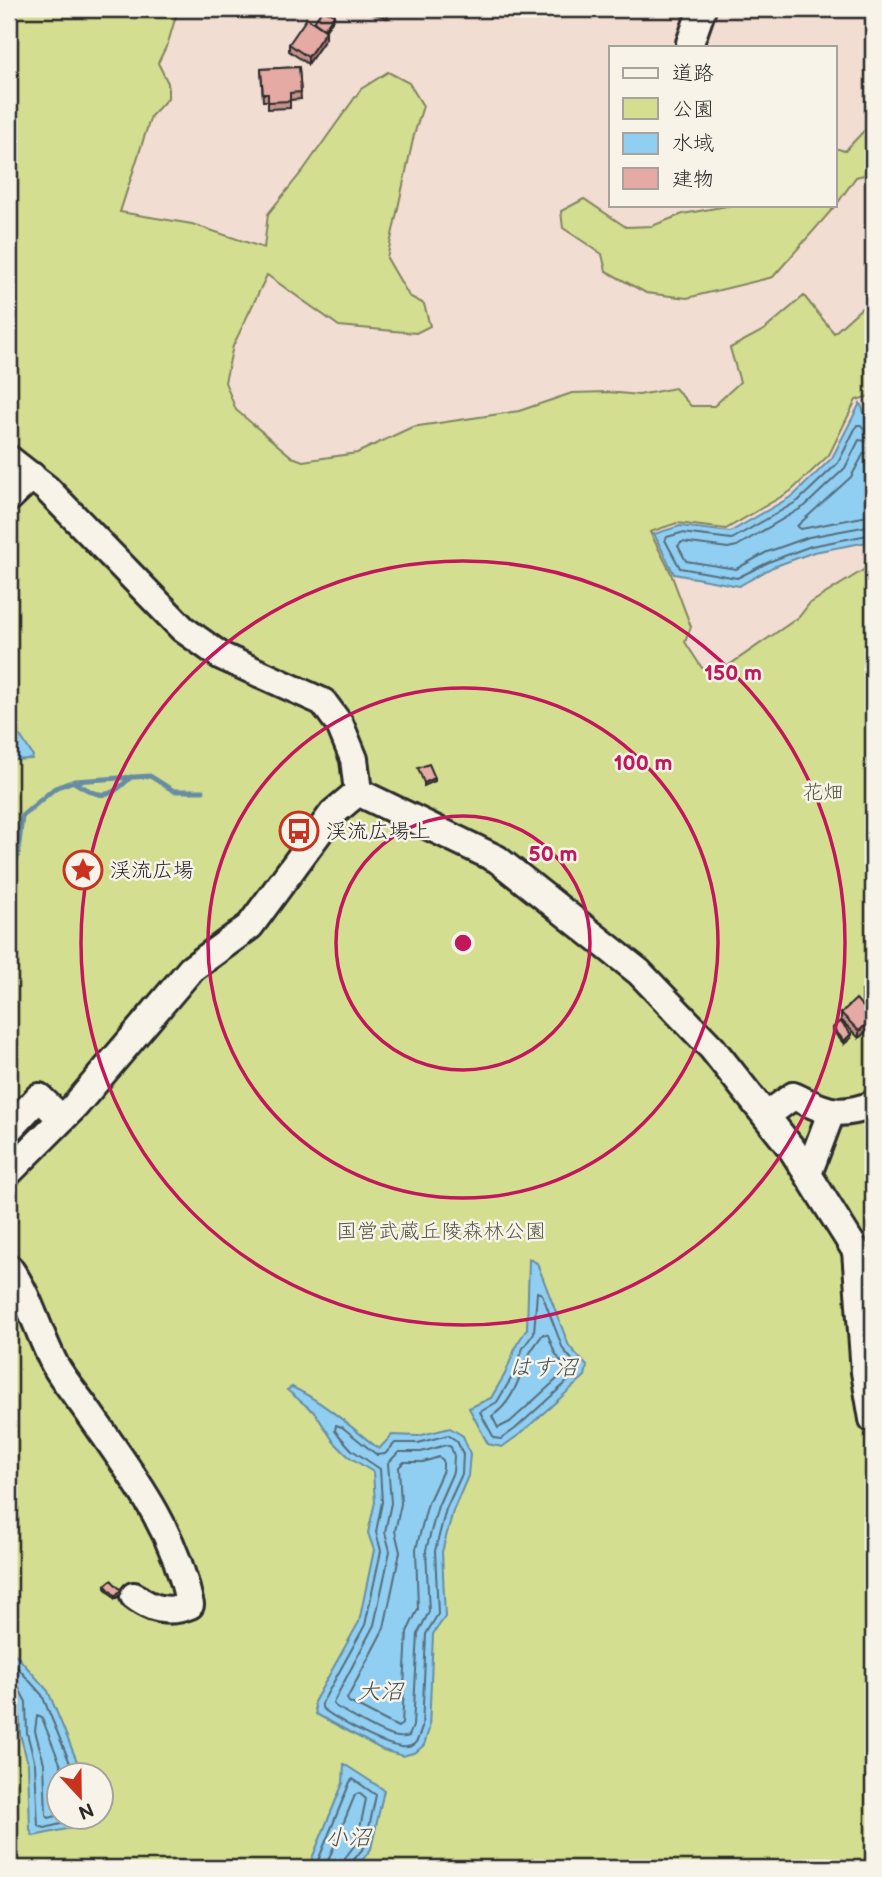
<svg xmlns="http://www.w3.org/2000/svg" width="882" height="1877" viewBox="0 0 882 1877" font-family="'Balsamiq Sans','Klee One',sans-serif">
	<style>
		.green { fill: #d3de91; stroke: #7f845e; stroke-width: 2; fill-rule: evenodd }
		.water { fill: #91cff2; stroke: #688da2; stroke-width: 2 }
		.lines { fill: none; stroke-linecap: round; stroke-linejoin: round }
		.shore { stroke: #546d7b; stroke-width: 2 }
		.stream { stroke: #688da2; stroke-width: 5 }
		.minor-casing { stroke: #2b2b2b; stroke-width: 32 }
		.minor { stroke: #f7f3e8; stroke-width: 26 }
		.wall { fill: #c5928c; stroke: #2b2b2b; stroke-width: 2 }
		.shaded-wall { fill: #a07772; stroke: #2b2b2b; stroke-width: 2 }
		.building { fill: #e5aaa3; stroke: #2b2b2b; stroke-width: 2 }
		.ring { fill: none; stroke: #c2185b; stroke-width: 3.5 }
		.labels { text-anchor: middle; stroke-width: 5; stroke-linejoin: round; paint-order: stroke }
		.park-label { font-size: 21px; fill: #555844; stroke: #f7f3e8 }
		.poi-label { font-size: 21px; fill: #2b2b2b; stroke: #f7f3e8; text-anchor: start }
		.water-label { font-size: 23px; font-style: italic; fill: #44545d; stroke: #f7f3e8 }
		.centre { fill: #c2185b; stroke: #f7f3e8; stroke-width: 3.5 }
		.ring-label { font-size: 21px; text-anchor: middle; font-weight: bold; fill: #c2185b; stroke: #f7f3e8; stroke-width: 5; stroke-linejoin: round; paint-order: stroke }
	</style>
	<rect width="100%" height="100%" fill="#f2ddd3"/>
	<filter id="ink" filterUnits="userSpaceOnUse"><feTurbulence type="fractalNoise" baseFrequency=".0143" numOctaves="2"/><feDisplacementMap in="SourceGraphic" scale="14" xChannelSelector="R" yChannelSelector="G"/><feConvolveMatrix kernelMatrix="1 2 1 2 8 2 1 2 1" color-interpolation-filters="sRGB"/></filter>
	<g filter="url(#ink)">
		<path class="green" d="M9,9h169l-10,34 -10,20 10,20v15l-17,18 -31,96 72,12 72,24 4,-34 36,-45 57,-80 27,-17 21,11 14,23 -9,29 -27,123 22,38 15,8 6,22 -14,7 -77,-7 -72,-51 -34,71 -8,36 11,28 56,47 11,4 54,-8 55,-26 107,-16 53,-18 36,-1 31,3 36,-7 16,18h23l26,-24 -10,-34 34,-18 40,-34 30,37 32,-29 7,-2v93l-17,5 -27,55 -38,36 -65,38 -49,-6 -27,9 20,39 21,56 -6,15 17,26 14,6 83,-57 10,-13 64,-40v1304h-864zM60,1776h42v42h-42z
			M873,121v52l-17,4 -19,27 -64,73 -86,21 -41,-5 -40,-22 -4,-17 -39,-26 -2,-17 23,-12 42,28 26,-1 31,-12 49,-9h103v-57l10,3z"/>
		<path class="water" d="M860,403l13,30v108l-59,11 -41,15 -34,19 -65,-12 -20,-40 26,-8 50,6 64,-37 38,-37z
			M9,729l12,8 12,19 -1,3 -23,1z
			M529,1259l8,4 32,83 18,20 -2,10 -65,58 -18,13 -14,-3 -19,-36 22,-10 14,-24 12,-30 10,-15z
			M292,1387c32,15 60,41 87,62l13,-14 26,1 32,-8 13,8 7,18 -2,22 -15,35 -11,41 3,65 -12,17 -4,95 -5,16 -8,7 -13,4 -20,-6 -67,-36 -2,-12 45,-80 15,-72 -6,-17 7,-31 -2,-30 -25,-16 -14,-14 -19,-29 -28,-23z
			M9,1647l39,44 31,75 2,9 -21,1v42h25l1,7 -53,11 -3,-6 -2,-66 -8,-30 -1,-31 -10,-20z
			M344,1764l40,26 -13,59 -15,19h-48l35,-85z"/>
		<g class="lines">
			<path class="shore" d="M873,434l-6,-1 -6,-8h-4l-19,38 -40,38 -66,38 -51,-6 -14,4 -2,3 15,28 57,10 34,-17 40,-15 62,-12
				M873,442l-14,-2 -14,28 -40,38 -68,40 -9,2 -46,-6 -4,4 8,15 50,8 31,-17 42,-15 64,-12
				M873,453h-9l-13,24 -54,49 4,3 72,-14
				M537,1292l5,2 21,55 15,18 1,4 -64,58 -14,10 -7,-1 -14,-26 17,-10 15,-25 11,-29 11,-15z
				M543,1334l5,1 7,18 12,17 -57,52 -12,6 -6,-12c23,-15 27,-41 38,-63 4,-7 9,-13 13,-19z
				M336,1425l6,2 35,28 8,-1 10,-11h23l30,-8 9,6 6,13 -1,20 -16,35 -11,42 3,63 -12,20 -4,94c-3,7 -4,15 -11,18 -15,8 -76,-27 -89,-38v-5l43,-78 16,-74 -5,-19 6,-30 -2,-33 -28,-19 -17,-19z
				M446,1445l5,2 3,9 -1,16 -15,34 -12,44 3,62 -11,21 -5,93 -4,10c-16,8 -58,-21 -74,-30l-2,-3 41,-78 16,-74 -5,-19 6,-29 -3,-40 11,-11h22z
				M439,1457l4,3v10l-15,33 -12,46 2,60 -11,23 -5,92 -4,3 -49,-25 -2,-3 37,-71 16,-76 -5,-21 6,-27 -2,-37 5,-5h19z
				M9,1658l33,37 30,73 2,8
				M9,1682l8,3 9,17 1,31 8,31 3,62 7,2 31,-8 3,-2
				M60,1815l-11,3 -3,-3 -2,-52 -9,-32 2,-15 5,2 23,58
				M315,1868l35,-86 3,-3 23,16 -11,51 -13,16 -1,6
				M325,1868l30,-73 4,-2 7,6 -9,43 -12,16 -2,10"/>
			<path class="stream" d="M74,782c28,17 33,18 57,-5
				M9,885l9,-31 4,-38 33,-28 19,-7 76,-5 24,15h29"/>
			<defs>
				<path id="minor" d="M691,47l-1,-4 12,-34
					M9,459l37,29 137,141 38,27 102,46 17,23 14,34 4,33
					M9,498l23,-22
					M358,792l139,67 142,113 73,76 80,101 64,102 17,16
					M766,1116l27,-20c34,15 42,22 80,9
					M9,1129l30,-32 23,22
					M9,1172l66,-66 116,-137 59,-43 83,-113 25,-21
					M808,1174l23,-61
					M856,1251l9,121 8,47
					M9,1268c21,29 29,65 46,97 9,16 23,32 34,48 44,63 85,115 101,192 -21,9 -38,5 -56,-9"/>
			</defs>
			<use href="#minor" class="minor-casing"/>
			<use href="#minor" class="minor"/>
		</g>
		<path class="wall" d="M371,9h19l-3,9 -16,-5z
			M334,18l-9,12 1,8 -18,26 -19,-13v-7l25,-22z
			M299,67l2,32 -11,1v8l-22,1v-8h-5l-2,-32z
			M873,980v33l-11,-12v-10z
			M841,1013l32,5v7l-14,13 -18,-18z
			M833,1028l18,10 -7,6 -11,-13z
			M105,1585l16,9 -6,5 -10,-11z"/>
		<path class="shaded-wall" d="M334,15v3l-10,15v-3z
			M326,31v7l-18,26v-7z
			M435,778v3l-11,5v-3z
			M873,1018v7l-14,13v-7z
			M851,1034v4l-7,6v-3z
			M121,1590v4l-6,5v-3z"/>
		<path class="building" d="M323,9l11,6 -10,14 -10,-7z
			M371,9h18l-2,5z
			M307,18l19,13 -18,26 -19,-13z
			M299,67l2,25 -11,1v8l-22,1v-8h-5l-2,-25z
			M429,764l6,14 -11,5 -6,-15z
			M873,980v23l-11,-12z
			M856,999l17,19 -14,13 -18,-18z
			M840,1021l11,13 -7,7 -11,-13z
			M111,1580l10,10 -6,6 -10,-11z"/>
	</g>
	<g class="ring">
		<circle cx="463" cy="943" r="127"/>
		<circle cx="463" cy="943" r="255"/>
		<circle cx="463" cy="943" r="382"/>
	</g>
	<defs>
		<symbol id="bus-ring" viewBox="-11 -11 22 22"><circle r="9.5" fill="#f7f3e8" stroke="#c8321e" stroke-width="1.5"/><path d="M-5-6H5V4H4V6H2V4H-2V6H-4V4H-5ZM-3.5-4V0h7V-4ZM-3.5 1.2v1.5H-2V1.2ZM2 1.2v1.5H3.5V1.2Z" fill="#c8321e"/></symbol>
		<symbol id="sight-ring" viewBox="-11 -11 22 22"><circle r="9.5" fill="#f7f3e8" stroke="#c8321e" stroke-width="1.5"/><path d="M0-6L1.8-2.2L6-1.7L2.9 1.2L3.7 5.4L0 3.3L-3.7 5.4L-2.9 1.2L-6-1.7L-1.8-2.2Z" fill="#c8321e"/></symbol>
	</defs>
	<g fill-rule="evenodd">
		<use href="#bus-ring" x="277" y="809" width="44" height="44"/>
		<use href="#sight-ring" x="61" y="848" width="44" height="44"/>
	</g>
	<g class="labels">
		<g class="park-label">
			<text x="823" y="799">花畑</text>
			<text x="441" y="1238">国営武蔵丘陵森林公園</text>
		</g>
		<g class="poi-label">
			<text x="326" y="838">渓流広場上</text>
			<text x="110" y="877">渓流広場</text>
		</g>
		<g class="water-label">
			<text x="543" y="1375">はす沼</text>
			<text x="380" y="1699">大沼</text>
			<text x="348" y="1845">小沼</text>
		</g>
	</g>
	<circle cx="463" cy="943" r="10" class="centre"/>
	<g class="ring-label">
		<text x="733" y="680">150 m</text>
		<text x="643" y="770">100 m</text>
		<text x="553" y="861">50 m</text>
	</g>
	<rect width="882" height="1877" fill="none" stroke="#f7f3e8" stroke-width="35"/>
	<rect x="18" y="18" width="847" height="1842" fill="none" stroke="#2b2b2b" stroke-width="2.5" filter="url(#ink)"/>
	<rect x="609" y="46" width="228" height="161" fill="#f7f3e8" stroke="#a5a39c" stroke-width="2"/>
	<rect x="623" y="68" width="35" height="10" fill="#f7f3e8" stroke="#a5a39c" stroke-width="2"/>
	<text x="672" y="80" font-size="21" fill="#2b2b2b">道路</text>
	<rect x="623" y="98" width="35" height="21" fill="#d3de91" stroke="#a5a39c" stroke-width="2"/>
	<text x="672" y="116" font-size="21" fill="#2b2b2b">公園</text>
	<rect x="623" y="133" width="35" height="21" fill="#91cff2" stroke="#a5a39c" stroke-width="2"/>
	<text x="672" y="150" font-size="21" fill="#2b2b2b">水域</text>
	<rect x="623" y="168" width="35" height="21" fill="#e5aaa3" stroke="#a5a39c" stroke-width="2"/>
	<text x="672" y="186" font-size="21" fill="#2b2b2b">建物</text>
	<g transform="translate(80 1796) rotate(158)"><circle r="33" fill="#f7f3e8" stroke="#a5a39c" stroke-width="2"/>
	<path d="M0-5L12 26L0 18L-12 26Z" fill="#c8321e"/>
	<text y="-10" font-size="19" font-weight="bold" text-anchor="middle" fill="#2b2b2b">N</text>
	</g>
</svg>
